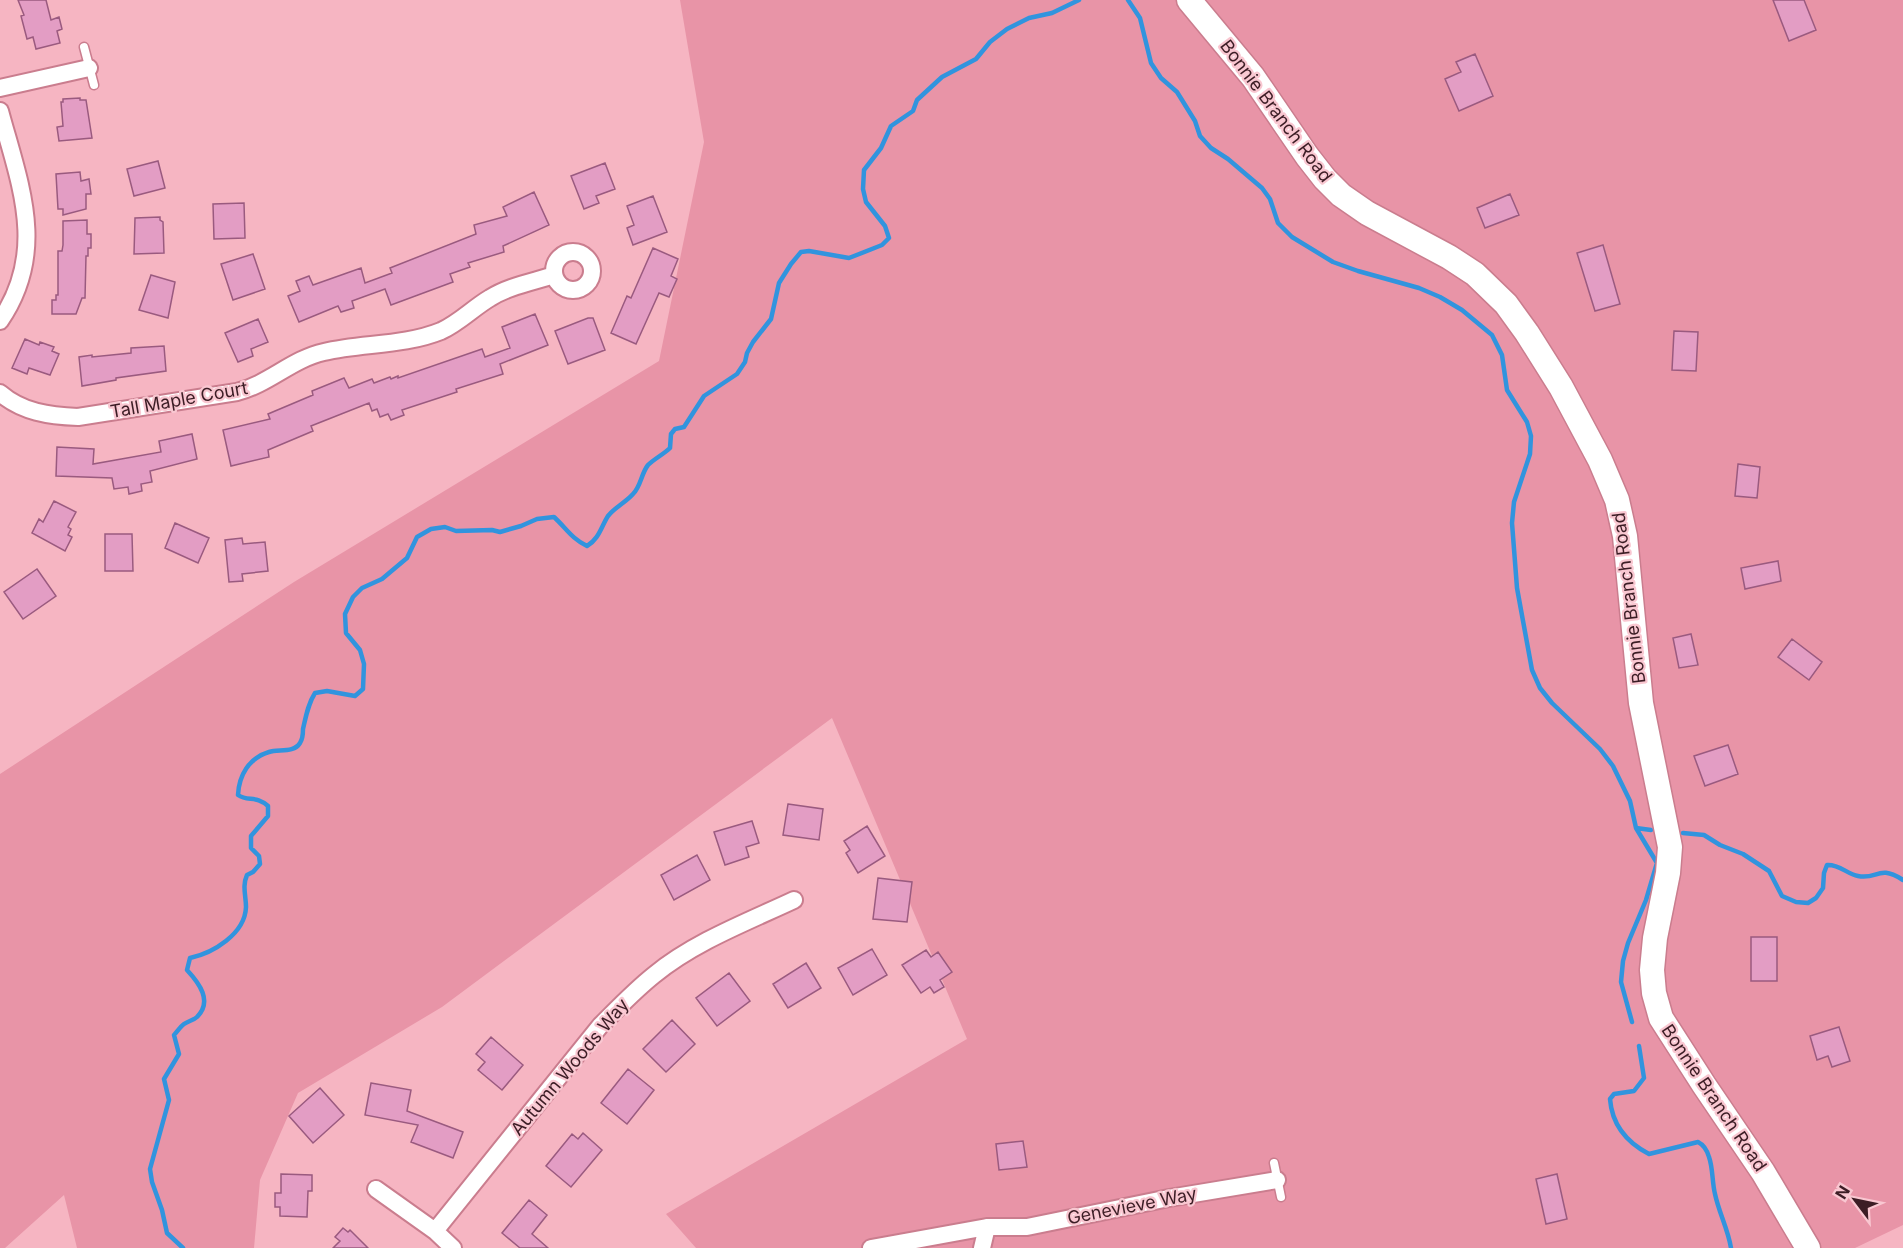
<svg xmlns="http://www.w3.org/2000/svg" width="1903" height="1248" viewBox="0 0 1903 1248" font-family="Inter,sans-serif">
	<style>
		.green { fill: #e894a7 }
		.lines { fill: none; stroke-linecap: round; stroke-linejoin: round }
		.stream { stroke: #3194de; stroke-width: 4.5 }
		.building { fill: #e39dc4; stroke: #9a5a7f; stroke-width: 1.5 }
		.lane-casing { stroke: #ca7d8e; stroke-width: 11 }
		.street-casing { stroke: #ca7d8e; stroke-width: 20 }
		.secondary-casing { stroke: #ca7d8e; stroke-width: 27 }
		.lane { stroke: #fff; stroke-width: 8 }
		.street { stroke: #fff; stroke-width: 16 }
		.secondary { stroke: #fff; stroke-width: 24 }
		.labels { text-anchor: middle; stroke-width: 4.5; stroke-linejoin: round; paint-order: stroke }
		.street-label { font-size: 18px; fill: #3c1d25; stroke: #f9c7d1 }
	</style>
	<rect width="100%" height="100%" fill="#f6b5c2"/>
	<path class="green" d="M680,0h1223v1225l-48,23h-1159l-30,-34 301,-175 -135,-321 -390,289 -144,86 -38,87 -6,68h-177l-13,-53 -59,53h-5v-474l294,-192 365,-221 45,-219z"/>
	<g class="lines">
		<path class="stream" d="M1128,0l12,18 11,45 10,15 16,14 18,29 5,15 11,12 17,11 34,29 8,11 8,24 14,14 41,25 25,9 61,17 21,9 22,13 30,25 10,20 5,35 20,32 4,14 -1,18 -16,48 -2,21 5,65 15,82 8,18 12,15 48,46 13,17 17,35 6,27 21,35 -11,37 -18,43 -5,18 -2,21 11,40
			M1636,828l15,2
			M1683,833l21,2 16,10 23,9 26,17 13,25 14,6 12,1 8,-5 7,-10 1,-15 3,-8c12,-1 20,9 31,11 20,4 20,-12 45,4
			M1639,1046l5,32 -10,13 -20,3 -4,5c2,26 16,43 39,55l49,-12c6,3 9,8 11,15 4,11 3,25 6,37 4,19 13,35 16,54
			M183,1248l-16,-15 -5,-23 -10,-28 -2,-13 19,-69 -5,-21 15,-25 -5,-19c3,-3 6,-8 10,-11 4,-3 10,-4 13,-7 16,-16 2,-34 -10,-47l3,-12c23,-5 55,-24 56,-51 0,-11 -4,-21 1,-32l6,-3 7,-8 -1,-8 -8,-8v-12l17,-20v-10c-12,-11 -20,-4 -30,-11 1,-20 11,-37 31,-43 10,-3 25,1 31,-9 2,-3 3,-10 3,-14 3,-13 5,-25 12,-36l12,-2 28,5 8,-7 1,-25 -4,-14 -14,-17 -1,-19 8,-17 9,-9 20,-9 25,-21 10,-21 14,-8 14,-2 11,4 36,-1 8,2 21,-6 16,-7 17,-2c12,11 18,22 33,29 12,-7 14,-19 21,-30 7,-9 17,-13 25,-22 8,-8 8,-20 15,-29 6,-6 16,-11 22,-17l1,-14 4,-5 9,-2 20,-31 33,-22 8,-12 2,-9 6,-11 18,-23 8,-36 12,-19 10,-12 8,-1 40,7 33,-13 7,-7 -4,-12 -19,-24 -3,-13 1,-19 17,-22 10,-22 22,-15 4,-11 25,-23 34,-18 14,-17 17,-13 22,-11 23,-5 27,-13"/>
	</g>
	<path class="building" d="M18,0h28l5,20 8,-3 3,12 -5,2 3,12 -24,6 -3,-12 -6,2 -6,-23 3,-1z
		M1773,0h31l12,30 -27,11z
		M1475,54l18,42 -34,15 -14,-32 16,-7 -5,-10z
		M80,98v2h6l6,38 -33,3 -2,-14 6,-1 -2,-24h2v-3z
		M158,161l7,27 -31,8 -7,-27z
		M605,163l10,26 -19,7 3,7 -15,6 -13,-33z
		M80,172l1,9 8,-2 2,15h-5v15l-23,6v-6h-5l-2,-35z
		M534,192l15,33 -46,21 1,6 -36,11 2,4 -20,7 3,8 -62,23 -6,-16 -33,12 2,7 -13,4 -3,-6 -39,16 -11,-26 12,-5 -4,-10 13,-5 4,9 48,-17 4,15 27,-10 -2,-5 86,-34 -2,-9 33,-9 -4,-9z
		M1510,194l9,21 -34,13 -8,-20z
		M653,196l14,36 -34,13 -6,-17 7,-3 -7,-19z
		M244,203l1,35 -31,1 -1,-35z
		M160,217v3l3,2 1,31 -30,1 1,-36z
		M87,220v14h4v14h-3v8h-2l-1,42h-3l-6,16h-24v-14h4v-5h2v-44h4l1,-6v-24z
		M1603,245l17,59 -25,7 -18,-58z
		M653,248l25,11 -7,17 6,3 -8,18 -10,-4 -23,51 -25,-11 16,-37 4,2z
		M253,254l12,35 -32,11 -12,-36z
		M151,275l24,7 -7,36 -29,-8z
		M535,314l13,31 -48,19 3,10 -47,15 1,3 -55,18 2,5 -13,5 -3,-6 -8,3 -3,-8 -5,2 -3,-8 -58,23 2,5 -45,19 1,7 -38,9 -8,-36 47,-11 -2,-5 45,-19 -1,-4 32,-13 5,10 23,-9 2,4 16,-6 1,2 7,-3v2l84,-29 3,8 25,-9 -8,-21z
		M588,318h5l12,32 -37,14 -13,-33z
		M258,319l10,23 -17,7 2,7 -15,6 -13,-29z
		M1674,331l24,1 -2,39 -24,-1z
		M25,339l14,6 1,-3 14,5 -2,4 7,3 -9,21 -21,-7 -2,6 -15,-6z
		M164,346l2,25 -50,7v2l-34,6 -3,-29 13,-2v2l39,-4v-5z
		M192,434l5,25 -47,12 2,11 -11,2 1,7 -13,3 -1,-7 -14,2 -2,-11 -56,-2 1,-29 37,2 -1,15 68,-12 -2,-11z
		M1738,464l22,3 -3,31 -22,-2z
		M54,501l22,11 -8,15 3,2 -3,6 4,2 -7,14 -33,-18 7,-14 4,3z
		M175,523l34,15 -11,25 -33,-15z
		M105,534h27l1,37h-28z
		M242,538l1,6 22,-2 3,29 -26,3 1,7 -14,1 -4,-42z
		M1778,561l3,20 -36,8 -4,-21z
		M37,569l19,27 -33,23 -19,-27z
		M1691,634l7,31 -19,3 -6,-30z
		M1792,639l30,23 -13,18 -31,-23z
		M1728,745l10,29 -33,12 -11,-30z
		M788,804l35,5 -4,31 -36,-5z
		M752,821l7,22 -13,4 3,10 -24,8 -11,-33z
		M867,826l18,30 -27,17 -12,-20 4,-3 -6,-9z
		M697,855l13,25 -36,20 -13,-25z
		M878,878l34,4 -5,40 -34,-3z
		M1751,937h26v44h-26z
		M872,949l15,26 -34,20 -15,-27z
		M926,950l5,7 7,-5 14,20 -12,8 4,7 -10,6 -4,-6 -9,6 -19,-28z
		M806,963l15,25 -33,20 -15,-24z
		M729,973l21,28 -33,25 -21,-28z
		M672,1020l23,24 -29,28 -23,-23z
		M1839,1027l11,34 -18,6 -4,-11 -11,4 -7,-24z
		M491,1037l32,28 -21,25 -24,-20 7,-8 -9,-8z
		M628,1069l26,21 -27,34 -26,-21z
		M371,1083l40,7 -4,21 56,21 -10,26 -42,-16 7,-17 -53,-10z
		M320,1088l24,27 -31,28 -24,-27z
		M583,1133l19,17 -31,37 -25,-21 26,-32 6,5z
		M1023,1141l4,26 -28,3 -3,-26z
		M281,1174l31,1v16h-4l-1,26 -27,-1v-9h-5v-14h6z
		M1557,1174l10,45 -21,5 -10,-45z
		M529,1200l18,15 -15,19 16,14h-28l-18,-15z
		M343,1228l5,4 2,-2 18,18h-35l7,-7 -5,-4z"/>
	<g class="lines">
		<defs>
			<path id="lane" d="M84,47l10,38
				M1274,1163l7,34"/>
			<path id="street" d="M0,88l89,-20
				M0,111c20,74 48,140 0,210
				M554 271a19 19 0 1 1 38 0a19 19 0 1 1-38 0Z
				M0,393c22,19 49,23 78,24l159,-25c32,-8 55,-33 87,-40 38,-9 80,-6 117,-21 18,-8 32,-23 49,-33 19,-12 43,-16 64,-23
				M376,1189l59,42 18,17
				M435,1231l165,-205c17,-17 34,-35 54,-51 40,-33 93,-53 140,-75
				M871,1248l116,-21h40l142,-29 108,-18
				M982,1248l5,-21"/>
			<path id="secondary" d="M1189,0l64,77 54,79 18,23 16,16 26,18 82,44 26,17 31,30 21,29 34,54 39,73 17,40 8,36 16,167 29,144 -2,26 -13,65 -3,32 2,23 7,25 43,67 59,87 45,76"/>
		</defs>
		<use href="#lane" class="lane-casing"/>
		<use href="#street" class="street-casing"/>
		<use href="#secondary" class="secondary-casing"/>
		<use href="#lane" class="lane"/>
		<use href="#street" class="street"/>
		<use href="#secondary" class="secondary"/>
	</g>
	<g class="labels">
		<g class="street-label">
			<text transform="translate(1276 111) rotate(53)" y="6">Bonnie Branch Road</text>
			<text transform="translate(179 400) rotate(-10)" y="6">Tall Maple Court</text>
			<text transform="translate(1629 598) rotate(-97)" y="6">Bonnie Branch Road</text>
			<text transform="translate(570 1067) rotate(-50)" y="6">Autumn Woods Way</text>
			<text transform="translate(1714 1098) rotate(56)" y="6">Bonnie Branch Road</text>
			<text transform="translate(1132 1206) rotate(-11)" y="6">Genevieve Way</text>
		</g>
	</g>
	<g transform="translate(1855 1200) rotate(302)" stroke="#f9c7d1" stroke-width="4.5" paint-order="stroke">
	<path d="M0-4.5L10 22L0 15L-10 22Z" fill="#3c1d25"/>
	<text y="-9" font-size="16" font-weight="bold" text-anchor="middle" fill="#3c1d25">N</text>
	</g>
</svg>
